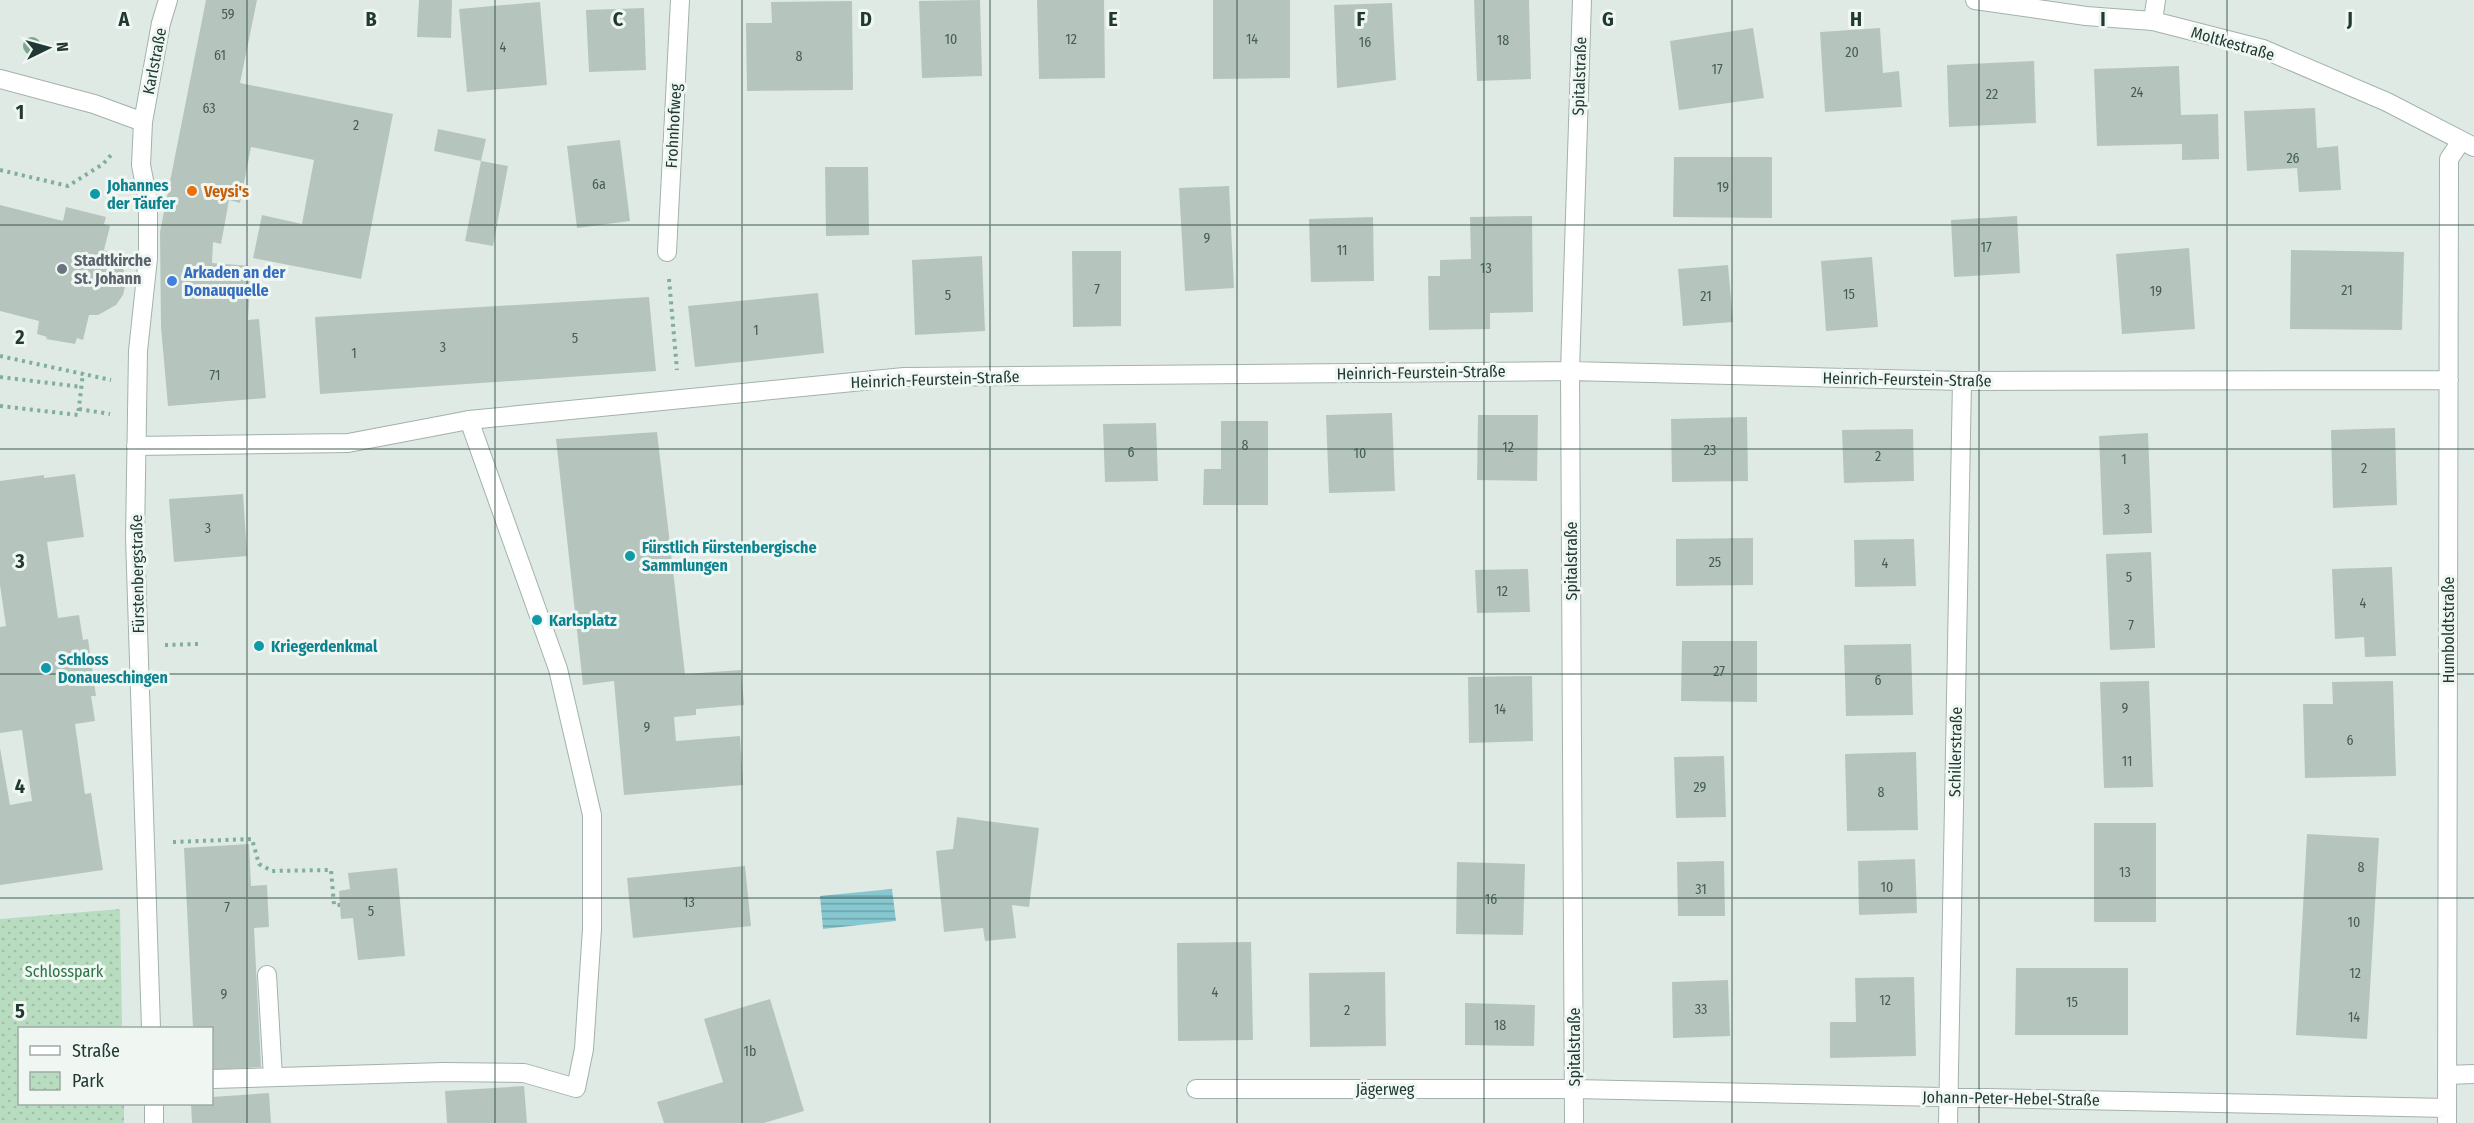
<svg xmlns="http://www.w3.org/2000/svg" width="2474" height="1123" viewBox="0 0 2474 1123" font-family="'Fira Sans Condensed',sans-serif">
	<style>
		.park { fill: url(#park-dots) }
		.water { fill: url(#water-rules) }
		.building { fill: #b5c5be }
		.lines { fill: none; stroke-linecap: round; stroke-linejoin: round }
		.service-casing { stroke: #a2b2ac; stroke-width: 20 }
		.minor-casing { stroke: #a2b2ac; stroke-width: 20 }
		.path { stroke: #80ae9e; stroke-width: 4; stroke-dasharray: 3 4.5; stroke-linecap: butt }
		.service { stroke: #fff; stroke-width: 18 }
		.minor { stroke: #fff; stroke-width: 18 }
		.tree { fill: #7ca78c }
		.grid { fill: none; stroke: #203a33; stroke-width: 1.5; stroke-opacity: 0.55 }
		.food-dot { fill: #e8710a; stroke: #f0f7f3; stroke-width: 2 }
		.culture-dot { fill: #0f9aa8; stroke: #f0f7f3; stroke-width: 2 }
		.worship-dot { fill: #6b7280; stroke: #f0f7f3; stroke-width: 2 }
		.shop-dot { fill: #3f7fe0; stroke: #f0f7f3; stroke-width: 2 }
		.labels { text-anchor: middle; stroke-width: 6; stroke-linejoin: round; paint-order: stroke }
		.number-label { font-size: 14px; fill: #455d56 }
		.street-label { font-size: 16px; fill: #203a33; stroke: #f0f7f3 }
		.culture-label { font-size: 16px; font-weight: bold; fill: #0d838f; stroke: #f0f7f3; text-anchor: start }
		.food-label { font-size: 16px; font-weight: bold; fill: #c56008; stroke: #f0f7f3; text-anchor: start }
		.worship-label { font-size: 16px; font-weight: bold; fill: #5b616d; stroke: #f0f7f3; text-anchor: start }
		.shop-label { font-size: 16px; font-weight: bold; fill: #366cbe; stroke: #f0f7f3; text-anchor: start }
		.park-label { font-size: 16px; fill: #2b7144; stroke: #f0f7f3 }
		.grid-label { font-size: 20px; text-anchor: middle; font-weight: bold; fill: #203a33; stroke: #f0f7f3; stroke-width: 6; stroke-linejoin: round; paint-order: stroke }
	</style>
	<defs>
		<pattern id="park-dots" width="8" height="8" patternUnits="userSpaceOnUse" patternTransform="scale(1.5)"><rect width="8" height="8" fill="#b8dcc0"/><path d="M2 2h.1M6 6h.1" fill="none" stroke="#9ebea5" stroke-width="1.8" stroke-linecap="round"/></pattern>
		<pattern id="water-rules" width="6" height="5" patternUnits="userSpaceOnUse" patternTransform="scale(1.5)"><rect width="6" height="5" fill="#87c7d0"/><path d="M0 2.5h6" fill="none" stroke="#6ea3a9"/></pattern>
	</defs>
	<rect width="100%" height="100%" fill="#dfeae5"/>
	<path class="park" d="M120,909l2,119h-102v76h104v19h-124v-204z"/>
	<path class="water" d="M892,889l4,32 -73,8 -3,-33z"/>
	<path class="building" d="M206,0h51l-17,83 153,31 -32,165 -108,-21 9,-43 40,9 12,-64 -63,-13 -11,56 -11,-3 -8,44 -8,-2 -1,21 39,3 -3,54 11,-1 7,79 -98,8 -7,-79 -1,-95z
		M419,0h33l-1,38 -34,-1z
		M980,0l2,76 -60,2 -3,-77z
		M1037,0h67l1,78 -66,1z
		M1213,0h77v78l-77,1z
		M1474,0h55l2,79 -54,2z
		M852,1l1,89 -106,1 -1,-68h26l-1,-21z
		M540,2l7,83 -80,7 -8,-83z
		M1392,3l4,77 -59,8 -3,-83z
		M644,8l2,62 -57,2 -3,-62z
		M1753,28l11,70 -85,12 -9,-69z
		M1880,28l3,45 16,-2 3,36 -77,5 -5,-80z
		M2034,61l2,62 -87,4 -2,-62z
		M2179,66l2,49 37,-1 1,45 -37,1v-16l-85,2 -3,-77z
		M2315,108l2,40 21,-2 3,44 -42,2 -2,-24 -50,3 -3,-60z
		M438,129l48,10 -5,22 -47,-10z
		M620,140l10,81 -53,7 -10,-82z
		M1674,157h98v61l-99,-1z
		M481,161l27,5 -15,80 -28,-5z
		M825,167h43l1,68 -43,1z
		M1229,186l5,102 -49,3 -6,-103z
		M0,205l63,16 3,-14 40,10 -2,7 6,2 -6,24 10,5 9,9 2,22 -2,9 -7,10 -18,10h-9l-6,25 -6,-2 -2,6 -29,-5 1,-2 -10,-3 2,-13 -39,-10z
		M1532,216l1,96 -43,1v16l-61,1 -1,-54h12v-16l31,-1 -1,-42z
		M2017,216l3,57 -66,4 -3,-57z
		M1373,217l1,64 -63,1 -2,-63z
		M2189,248l6,81 -73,5 -6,-80z
		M2291,250l113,2 -2,78 -112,-1z
		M1072,251h49v75l-48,1z
		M982,256l3,75 -70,4 -3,-75z
		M1872,257l6,70 -52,4 -5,-70z
		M1728,265l5,57 -50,4 -5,-57z
		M818,293l6,60 -129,14 -7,-61z
		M649,297l7,74 -336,23 -5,-77z
		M1392,413l3,78 -66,2 -3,-78z
		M1478,415h60l-1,66 -60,-1z
		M1747,417l1,64 -76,1 -1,-63z
		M1221,421h47v84h-65l1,-36h17z
		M1156,423l2,58 -53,1 -2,-58z
		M2395,428l2,77 -64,3 -2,-78z
		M1913,429l1,52 -70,2 -2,-53z
		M657,432l28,242 56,-4 3,35 -48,4v6l-22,2 2,24 64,-5 3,49 -119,10 -10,-114 -31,4 -27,-246z
		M2148,433l4,100 -49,2 -4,-99z
		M75,474l9,63 -37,5 11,76 21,-3 4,25 5,-1 8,57h-5l4,25 -20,3 10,70 6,-1 12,77 -103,15v-137l10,57 22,-4 -10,-71 -22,3v-106l6,-1 -6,-41v-104l44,-6v3z
		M243,494l4,62 -73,6 -5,-63z
		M1753,538v47l-77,1v-47z
		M1914,539l2,47 -61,1 -1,-47z
		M2151,552l4,96 -45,2 -4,-96z
		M2392,567l4,89 -31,1 -1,-20 -29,2 -3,-70z
		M1528,569l2,43 -53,1 -2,-43z
		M1682,641h75v61l-76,-1z
		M1911,644l2,71 -67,1 -2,-71z
		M1532,676l1,65 -64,2 -1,-66z
		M2149,681l4,106 -49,1 -4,-106z
		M2393,681l3,95 -91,2 -2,-74h30l-1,-22z
		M1916,752l2,78 -71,1 -2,-77z
		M1724,756l2,61 -50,1 -2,-61z
		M957,817l82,11 -10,79 -17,-2 4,33 -31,3 -2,-13 -39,4 -8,-81 17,-2z
		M2094,823h62v99h-62z
		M2307,834l72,4 -12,201 -71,-4z
		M249,844l2,42 16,-1 2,42 -15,1 7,139 -49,3v-42h-19l-9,-180z
		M1915,859l2,54 -58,2 -1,-54z
		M1724,861l1,55h-47l-1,-54z
		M1457,862l68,2 -2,71 -67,-1z
		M745,866l6,60 -118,12 -6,-60z
		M397,868l8,88 -47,4 -5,-42 -12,1 -2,-28 11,-2 -2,-16z
		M1251,942l2,98 -75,1 -1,-98z
		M2016,968h112v67h-113z
		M1385,972l1,74 -76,1 -1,-74z
		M1914,977l2,79 -86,2v-36h26l-1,-44z
		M1728,980l2,56 -57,2 -1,-56z
		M770,999l34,112 -40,12h-100l-7,-21 66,-20 -19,-63z
		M1465,1003l70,2 -1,41 -69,-1z
		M524,1086l3,37h-80l-2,-32z
		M269,1093l2,30h-79l-1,-19h21v-7z"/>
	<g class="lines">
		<defs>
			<path id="service" d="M2153,21l3,-21
				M267,975l6,102
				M2447,1075l27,-1
				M212,1079l232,-7 80,1 52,15 8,-39 8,-120v-114l-34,-146 -89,-249"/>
			<path id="minor" d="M1975,0l111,16 67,5 110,28 124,53 87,45
				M0,79l94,25 49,18
				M667,252l13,-252
				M136,446l212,-3 121,-23 435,-43 666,-6 392,10 487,-1
				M151,1028l-16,-490 3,-187 10,-93v-57l-7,-36 2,-43 18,-99 7,-23
				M1196,1089h378l873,19
				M154,1104v19
				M1574,1123l-4,-752 12,-371
				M1948,1123l14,-742
				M2447,1123l2,-964 12,-18"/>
		</defs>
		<use href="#service" class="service-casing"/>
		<use href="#minor" class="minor-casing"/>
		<path class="path" d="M0,170l68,16 35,-22 9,-10
			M669,279l8,91
			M0,356l111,24
			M0,377l82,10
			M0,406l78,9 5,-42
			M79,409l31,5
			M165,645l33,-1
			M173,842l79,-3 7,25 13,7 59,-1 3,35h6"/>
		<use href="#service" class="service"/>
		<use href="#minor" class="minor"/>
	</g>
	<circle class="tree" cx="32" cy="46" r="9"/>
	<path class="grid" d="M247,0v1123M495,0v1123M742,0v1123M990,0v1123M1237,0v1123M1484,0v1123M1732,0v1123M1979,0v1123M2227,0v1123M0,225h2474M0,449h2474M0,674h2474M0,898h2474"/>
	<circle class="food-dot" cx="192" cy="191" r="6"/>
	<g class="culture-dot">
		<circle cx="95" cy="194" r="6"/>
		<circle cx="630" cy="556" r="6"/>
		<circle cx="537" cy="620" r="6"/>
		<circle cx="259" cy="646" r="6"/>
		<circle cx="46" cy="668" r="6"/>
	</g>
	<circle class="worship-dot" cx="62" cy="269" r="6"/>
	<circle class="shop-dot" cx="172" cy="281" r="6"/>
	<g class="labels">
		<g class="number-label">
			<text x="228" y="19">59</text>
			<text x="951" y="44">10</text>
			<text x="1071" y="44">12</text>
			<text x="1252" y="44">14</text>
			<text x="1503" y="45">18</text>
			<text x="1365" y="47">16</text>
			<text x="503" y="52">4</text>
			<text x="1852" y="57">20</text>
			<text x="220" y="60">61</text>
			<text x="799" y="61">8</text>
			<text x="1717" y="74">17</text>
			<text x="2137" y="97">24</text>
			<text x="1992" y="99">22</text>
			<text x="209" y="113">63</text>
			<text x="356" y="130">2</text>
			<text x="2293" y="163">26</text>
			<text x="599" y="189">6a</text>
			<text x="1723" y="192">19</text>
			<text x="1207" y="243">9</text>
			<text x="1986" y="252">17</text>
			<text x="1342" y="255">11</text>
			<text x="1486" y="273">13</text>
			<text x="1097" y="294">7</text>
			<text x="2347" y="295">21</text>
			<text x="2156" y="296">19</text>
			<text x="1849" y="299">15</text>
			<text x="948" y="300">5</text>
			<text x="1706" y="301">21</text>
			<text x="756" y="335">1</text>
			<text x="575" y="343">5</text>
			<text x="443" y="352">3</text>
			<text x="354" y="358">1</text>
			<text x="215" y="380">71</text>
			<text x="1245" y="450">8</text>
			<text x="1508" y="452">12</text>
			<text x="1710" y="455">23</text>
			<text x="1131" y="457">6</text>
			<text x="1360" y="458">10</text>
			<text x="1878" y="461">2</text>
			<text x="2124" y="464">1</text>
			<text x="2364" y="473">2</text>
			<text x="2127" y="514">3</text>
			<text x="208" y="533">3</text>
			<text x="1715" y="567">25</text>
			<text x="1885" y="568">4</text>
			<text x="2129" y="582">5</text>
			<text x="1502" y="596">12</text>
			<text x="2363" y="608">4</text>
			<text x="2131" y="630">7</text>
			<text x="1719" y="676">27</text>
			<text x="1878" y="685">6</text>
			<text x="2125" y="713">9</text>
			<text x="1500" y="714">14</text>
			<text x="647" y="732">9</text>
			<text x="2350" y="745">6</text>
			<text x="2127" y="766">11</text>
			<text x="1700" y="792">29</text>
			<text x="1881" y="797">8</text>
			<text x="2361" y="872">8</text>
			<text x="2125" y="877">13</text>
			<text x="1887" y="892">10</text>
			<text x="1701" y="894">31</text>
			<text x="1491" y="904">16</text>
			<text x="689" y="907">13</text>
			<text x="227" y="912">7</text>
			<text x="371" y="916">5</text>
			<text x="2354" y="927">10</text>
			<text x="2355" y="978">12</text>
			<text x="1215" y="997">4</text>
			<text x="224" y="999">9</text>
			<text x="1885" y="1005">12</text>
			<text x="2072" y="1007">15</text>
			<text x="1701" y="1014">33</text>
			<text x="1347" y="1015">2</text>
			<text x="2354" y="1022">14</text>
			<text x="1500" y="1030">18</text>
			<text x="750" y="1056">1b</text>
		</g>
		<g class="street-label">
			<text transform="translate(2233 43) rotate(16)" y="6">Moltkestraße</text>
			<text transform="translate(154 61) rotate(-79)" y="6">Karlstraße</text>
			<text transform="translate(1579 76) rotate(-88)" y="6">Spitalstraße</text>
			<text transform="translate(673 126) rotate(-87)" y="6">Frohnhofweg</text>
			<text transform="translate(1421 372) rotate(-1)" y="6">Heinrich-Feurstein-Straße</text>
			<text transform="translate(935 379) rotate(-2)" y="6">Heinrich-Feurstein-Straße</text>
			<text transform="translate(1907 379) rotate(1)" y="6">Heinrich-Feurstein-Straße</text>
			<text transform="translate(1571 561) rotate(-90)" y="6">Spitalstraße</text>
			<text transform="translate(137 574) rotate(-91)" y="6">Fürstenbergstraße</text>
			<text transform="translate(2448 630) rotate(-90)" y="6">Humboldtstraße</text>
			<text transform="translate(1955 752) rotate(-89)" y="6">Schillerstraße</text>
			<text transform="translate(1574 1047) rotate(-90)" y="6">Spitalstraße</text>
			<text x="1385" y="1095">Jägerweg</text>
			<text transform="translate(2011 1098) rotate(1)" y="6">Johann-Peter-Hebel-Straße</text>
		</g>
		<g class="culture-label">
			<text x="107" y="191">Johannes<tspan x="107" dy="18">der Täufer</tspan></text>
			<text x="642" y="553">Fürstlich Fürstenbergische<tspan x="642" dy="18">Sammlungen</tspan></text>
			<text x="549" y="626">Karlsplatz</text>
			<text x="271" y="652">Kriegerdenkmal</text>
			<text x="58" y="665">Schloss<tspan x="58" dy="18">Donaueschingen</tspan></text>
		</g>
		<g class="food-label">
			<text x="204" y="197">Veysi's</text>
		</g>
		<g class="worship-label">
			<text x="74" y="266">Stadtkirche<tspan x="74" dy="18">St. Johann</tspan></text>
		</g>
		<g class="shop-label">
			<text x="184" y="278">Arkaden an der<tspan x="184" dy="18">Donauquelle</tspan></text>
		</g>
		<g class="park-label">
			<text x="64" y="977">Schlosspark</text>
		</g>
	</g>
	<g class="grid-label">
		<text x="124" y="26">A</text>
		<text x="371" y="26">B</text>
		<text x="618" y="26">C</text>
		<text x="866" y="26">D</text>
		<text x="1113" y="26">E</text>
		<text x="1361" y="26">F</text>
		<text x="1608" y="26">G</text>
		<text x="1856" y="26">H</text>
		<text x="2103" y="26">I</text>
		<text x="2350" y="26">J</text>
		<text x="20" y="119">1</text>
		<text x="20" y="344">2</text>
		<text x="20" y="568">3</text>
		<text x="20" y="793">4</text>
		<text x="20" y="1018">5</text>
	</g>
	<rect x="18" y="1027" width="195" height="78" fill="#f0f7f3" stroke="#9daba6" stroke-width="1.5"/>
	<rect x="30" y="1046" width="30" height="9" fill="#ffffff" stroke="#9daba6" stroke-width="1.5"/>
	<text x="72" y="1057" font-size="18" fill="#203a33">Straße</text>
	<rect x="30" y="1072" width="30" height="18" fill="url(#park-dots)" stroke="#9daba6" stroke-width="1.5"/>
	<text x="72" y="1087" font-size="18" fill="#203a33">Park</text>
	<g transform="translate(48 48) rotate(85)" stroke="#f0f7f3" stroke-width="4.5" paint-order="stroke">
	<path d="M0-4.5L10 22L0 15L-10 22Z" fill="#203a33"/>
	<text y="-9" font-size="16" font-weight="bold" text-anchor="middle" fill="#203a33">N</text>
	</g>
</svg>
